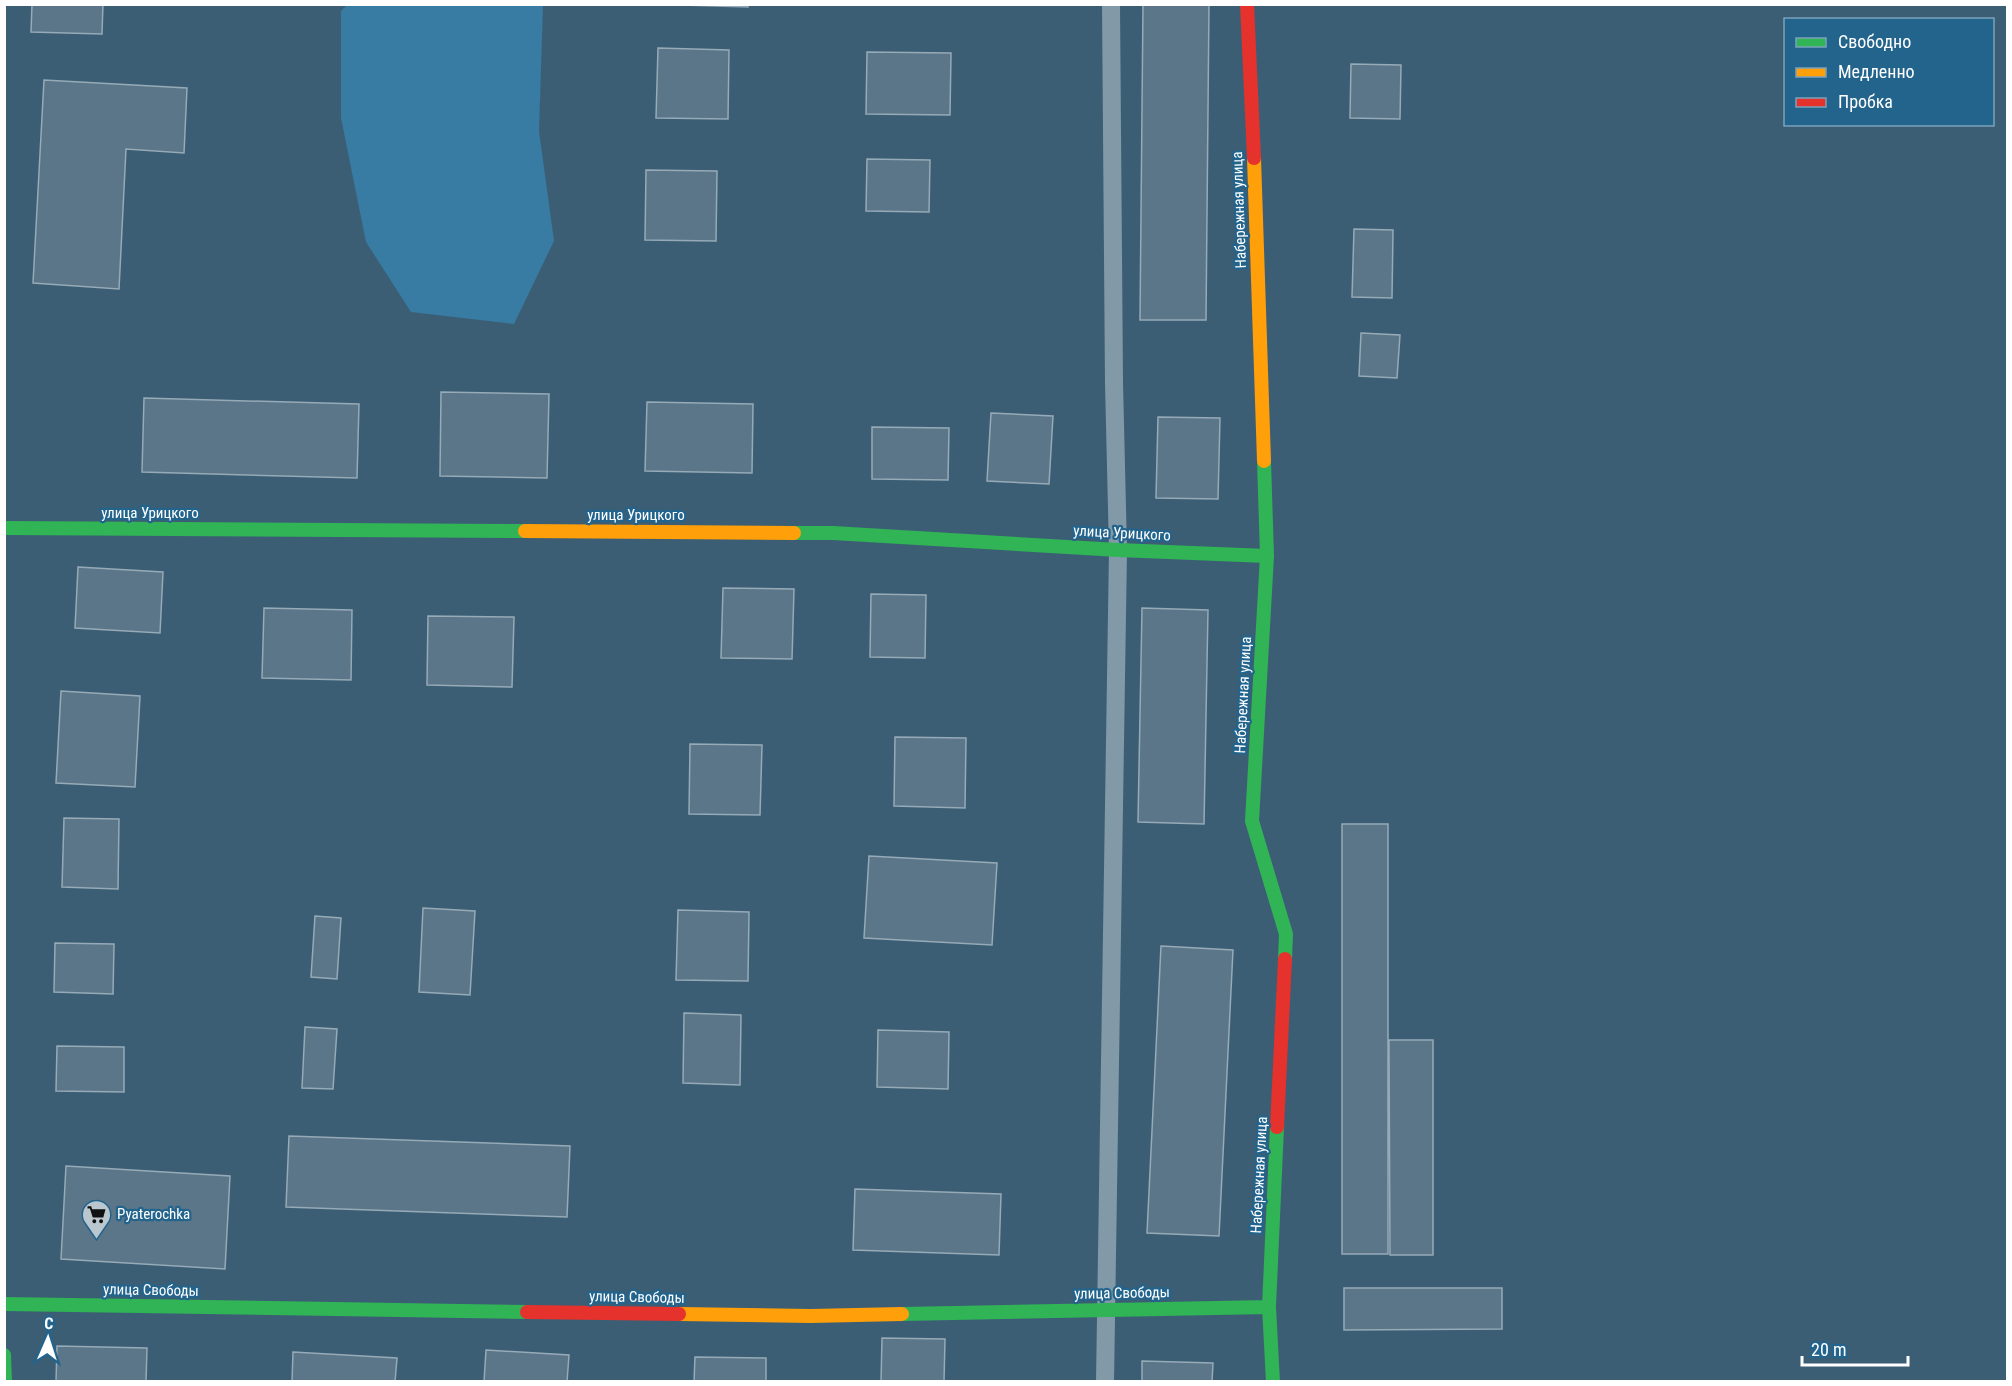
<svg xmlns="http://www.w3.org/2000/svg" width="2012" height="1386" viewBox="0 0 2012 1386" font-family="'Roboto Condensed',sans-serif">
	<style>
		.green { fill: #387ba3 }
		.building { fill: #5b7688; stroke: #96aab7; stroke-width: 1.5 }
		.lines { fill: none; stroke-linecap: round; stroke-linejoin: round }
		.lane { stroke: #829aa8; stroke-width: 18 }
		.fast { stroke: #30b455; stroke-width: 14 }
		.slow { stroke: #ff9f0a; stroke-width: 14 }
		.jam { stroke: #e5322d; stroke-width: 14 }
		.labels { text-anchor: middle; stroke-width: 4.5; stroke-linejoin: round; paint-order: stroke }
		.street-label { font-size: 15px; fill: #fff; stroke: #23648d }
		.poi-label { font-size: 15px; fill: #fff; stroke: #23648d; text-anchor: start }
	</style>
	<rect width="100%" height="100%" fill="#3b5e75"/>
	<path class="green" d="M347,5h196l-4,126 15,110 -40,83 -103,-12 -45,-70 -25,-124v-107z"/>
	<path class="building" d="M32,4h71l-1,30 -71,-2z
		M648,4h100v3z
		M1143,4h66l-3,316h-66z
		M658,48l71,2 -1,69 -72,-1z
		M867,52l84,1 -1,62 -84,-1z
		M1351,64l50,1 -1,54 -50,-1z
		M44,80l143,8 -3,65 -58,-4 -7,140 -86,-6z
		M867,159l63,1 -1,52 -63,-1z
		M646,170l71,1 -1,70 -71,-1z
		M1354,229l39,1 -1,68 -40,-1z
		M1361,333l39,2 -3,43 -38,-2z
		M441,392l108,2 -2,84 -107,-2z
		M144,398l215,6 -2,74 -215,-6z
		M647,402l106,2 -1,69 -107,-2z
		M991,413l62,3 -4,68 -62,-3z
		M1158,417l62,1 -2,81 -62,-1z
		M872,427l77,1 -1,52 -76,-1z
		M78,567l85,5 -3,61 -85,-5z
		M723,588l71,1 -2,70 -71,-1z
		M871,594l55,1 -1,63 -55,-1z
		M264,608l88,2 -1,70 -89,-2z
		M1142,608l66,2 -4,214 -66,-2z
		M428,616l86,1 -2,70 -85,-2z
		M61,691l79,5 -5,91 -79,-4z
		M895,737l71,1 -1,70 -71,-2z
		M690,744l72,1 -2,70 -71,-1z
		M64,818l55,1 -1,70 -56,-2z
		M1342,824h46v430h-46z
		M869,856l128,7 -5,82 -128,-7z
		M423,908l52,3 -5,84 -51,-3z
		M678,910l71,2 -1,69 -72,-1z
		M315,916l26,2 -4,61 -26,-2z
		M55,943l59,1 -1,50 -59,-2z
		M1161,946l72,4 -14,286 -72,-3z
		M684,1013l57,2 -1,70 -57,-2z
		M305,1027l32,2 -4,60 -31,-1z
		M878,1030l71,2 -1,57 -71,-2z
		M1389,1040h44v215h-43z
		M57,1046l67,1v45l-68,-1z
		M289,1136l281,10 -3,71 -281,-10z
		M66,1166l164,10 -5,93 -164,-10z
		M855,1189l146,5 -2,61 -146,-5z
		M1344,1288h158v41l-158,1z
		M882,1338l63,1 -1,43h-63z
		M57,1346l90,2 -1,34h-90z
		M486,1350l83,5 -2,27h-83z
		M293,1352l104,6 -2,24h-103z
		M695,1357l71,1v24h-72z
		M1142,1361l71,2 -1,19h-70z"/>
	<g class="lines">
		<path class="lane" d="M1105,1382l13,-832 -4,-167 -3,-379"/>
		<path class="fast" d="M1264,461l3,95 -15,265 34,113 -1,25
			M4,528l521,3
			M794,533h39l285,17 149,6
			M4,1304l523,8
			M902,1314l367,-7
			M4,1355l1,27
			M1273,1382l-4,-75 8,-180"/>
		<path class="slow" d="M1254,158l10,303
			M525,531l269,2
			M679,1314l132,2 91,-2"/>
		<path class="jam" d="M1247,4l7,154
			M1277,1127l8,-168
			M527,1312l152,2"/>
	</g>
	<defs>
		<symbol id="supermarket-pin" viewBox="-11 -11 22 30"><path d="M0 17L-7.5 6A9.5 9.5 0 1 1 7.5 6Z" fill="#bac7cf" stroke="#23648d"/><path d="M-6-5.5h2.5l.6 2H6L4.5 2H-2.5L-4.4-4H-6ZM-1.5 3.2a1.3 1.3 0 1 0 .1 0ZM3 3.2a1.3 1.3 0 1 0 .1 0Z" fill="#111"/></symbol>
	</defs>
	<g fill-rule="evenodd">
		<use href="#supermarket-pin" x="80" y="1198" width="33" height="45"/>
	</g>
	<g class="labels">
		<g class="street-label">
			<text transform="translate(1239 210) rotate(-92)" y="5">Набережная улица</text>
			<text x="150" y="518">улица Урицкого</text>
			<text x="636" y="520">улица Урицкого</text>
			<text transform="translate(1122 533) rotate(3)" y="5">улица Урицкого</text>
			<text transform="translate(1243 695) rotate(-87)" y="5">Набережная улица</text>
			<text transform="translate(1259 1175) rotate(-87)" y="5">Набережная улица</text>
			<text transform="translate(151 1290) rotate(1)" y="5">улица Свободы</text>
			<text transform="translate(1122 1293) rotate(-1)" y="5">улица Свободы</text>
			<text transform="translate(637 1297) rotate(1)" y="5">улица Свободы</text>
		</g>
		<g class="poi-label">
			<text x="117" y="1219">Pyaterochka</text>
		</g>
	</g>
	<rect width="2012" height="1386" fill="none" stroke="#ffffff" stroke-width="12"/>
	<rect x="1784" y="18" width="210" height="108" fill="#23648d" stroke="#7ba2bb" stroke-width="1.5"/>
	<rect x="1796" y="38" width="30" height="9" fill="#30b455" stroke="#7ba2bb" stroke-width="1.5"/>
	<text x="1838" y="48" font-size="18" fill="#ffffff">Свободно</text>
	<rect x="1796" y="68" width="30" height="9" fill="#ff9f0a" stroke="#7ba2bb" stroke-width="1.5"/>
	<text x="1838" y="78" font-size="18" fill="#ffffff">Медленно</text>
	<rect x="1796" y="98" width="30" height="9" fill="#e5322d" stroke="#7ba2bb" stroke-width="1.5"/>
	<text x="1838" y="108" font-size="18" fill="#ffffff">Пробка</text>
	<g transform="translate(48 1338) rotate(3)" stroke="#23648d" stroke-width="4.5" paint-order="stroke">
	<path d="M0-4.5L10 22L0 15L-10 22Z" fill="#ffffff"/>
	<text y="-9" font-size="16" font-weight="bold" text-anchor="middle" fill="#ffffff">С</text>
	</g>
	<path d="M1802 1356v9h106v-9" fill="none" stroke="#ffffff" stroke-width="3"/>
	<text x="1811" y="1356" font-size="18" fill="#ffffff" stroke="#23648d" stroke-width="4.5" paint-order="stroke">20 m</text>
</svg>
